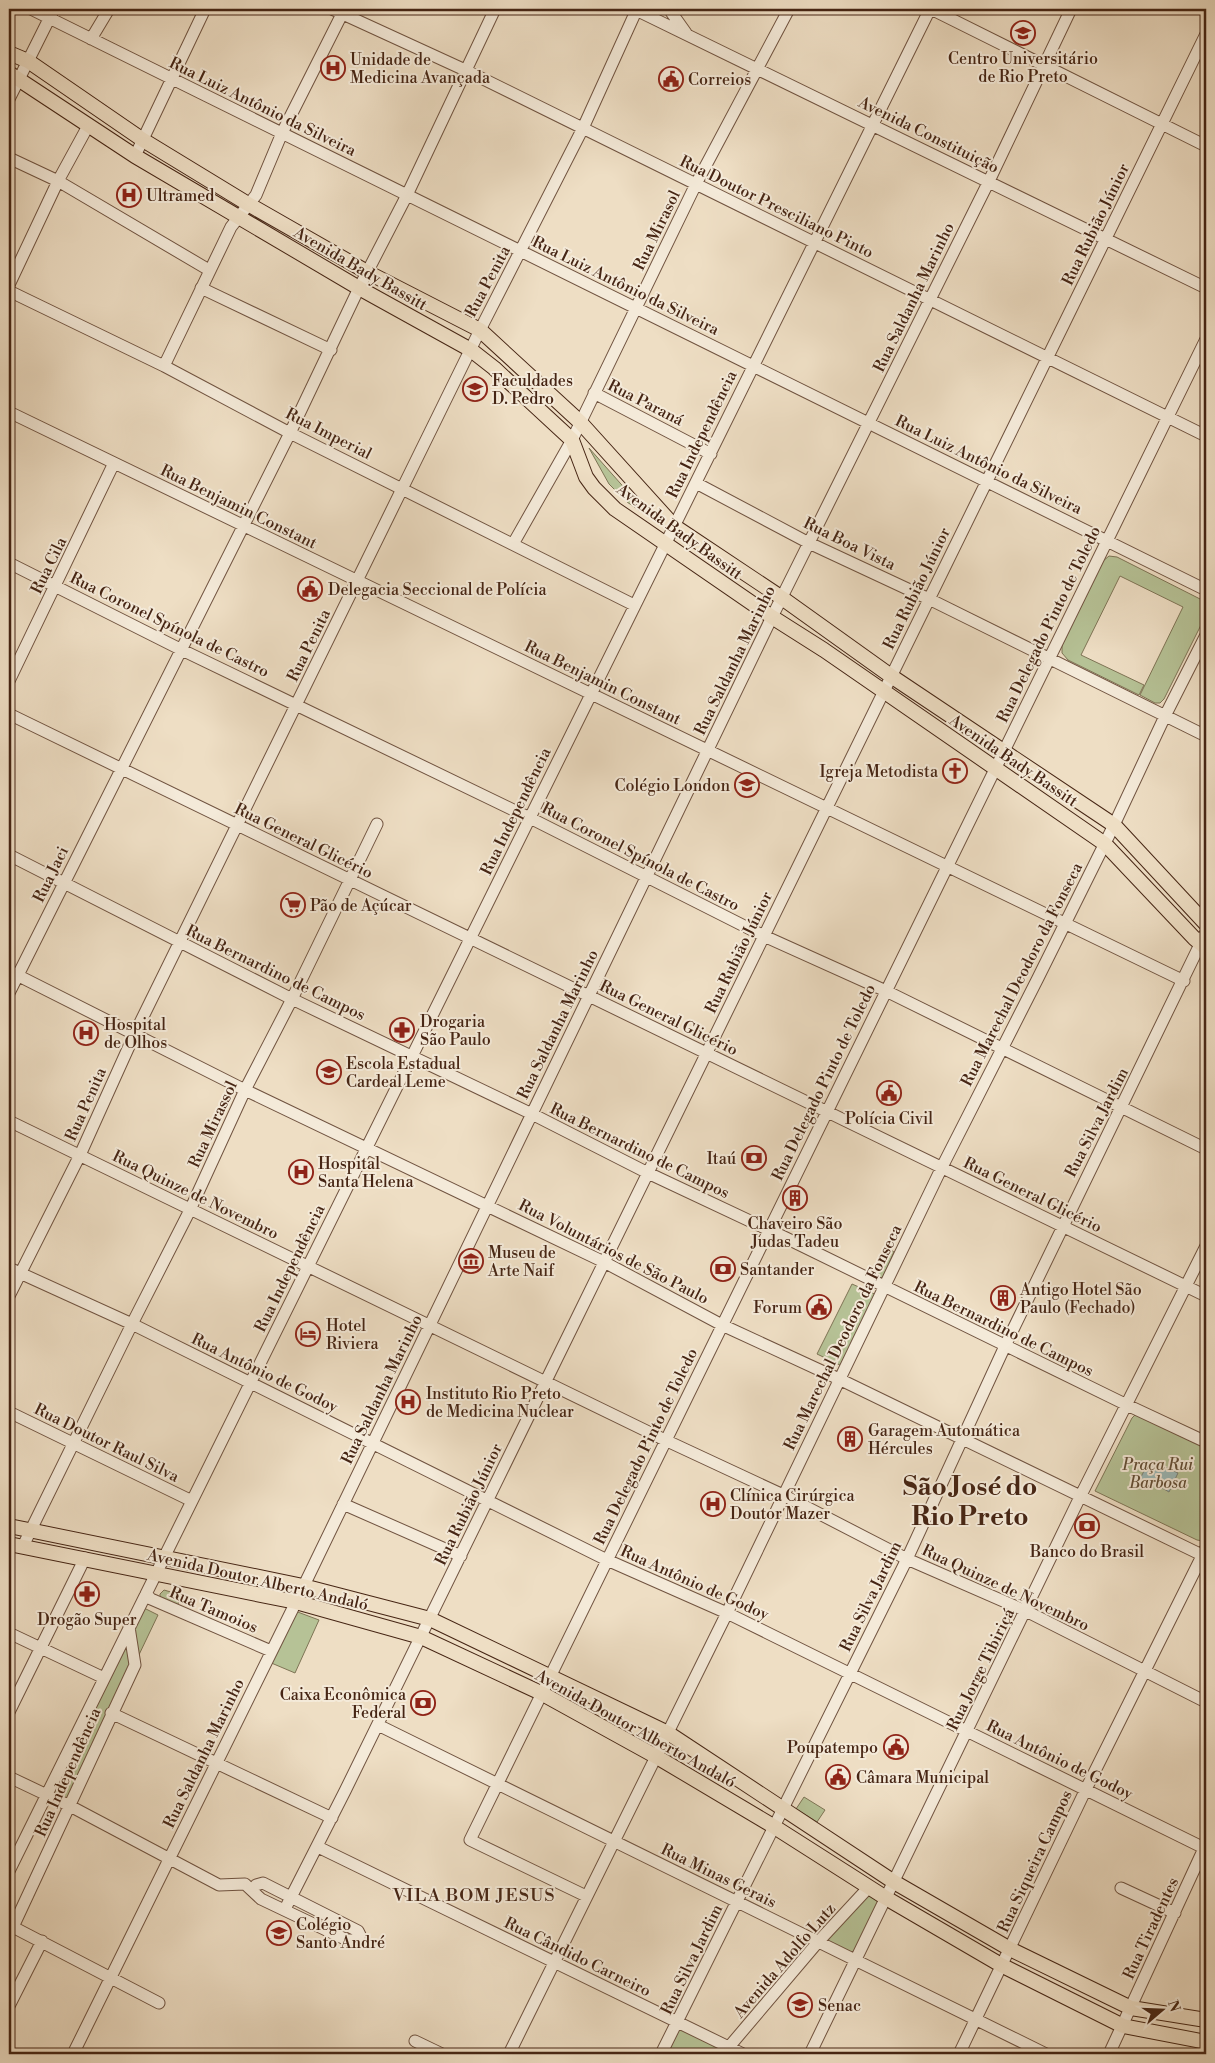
<svg xmlns="http://www.w3.org/2000/svg" width="1215" height="2063" viewBox="0 0 1215 2063" font-family="'Libre Bodoni',serif">
	<style>
		.green { fill: #b6c296; stroke: #7e7455 }
		.water { fill: #9bbbbb; stroke: #797f78 }
		.lines { fill: none; stroke-linecap: round; stroke-linejoin: round }
		.minor-casing { stroke: #705340; stroke-width: 13 }
		.major-casing { stroke: #462514; stroke-width: 16 }
		.minor { stroke: #f4ead9; stroke-width: 11 }
		.major { stroke: #eedec4; stroke-width: 14 }
		.labels { text-anchor: middle; stroke-width: 4; stroke-linejoin: round; paint-order: stroke }
		.poi-label { font-size: 16px; fill: #462514; stroke: #f4ead9; text-anchor: start }
		.street-label { font-size: 16px; fill: #462514; stroke: #f4ead9 }
		.park-label { font-size: 16px; font-style: italic; fill: #624c34; stroke: #f4ead9 }
		.neighbourhood-label { font-size: 18px; letter-spacing: 1px; fill: #462514; stroke: #f4ead9 }
		.town-label { font-size: 26px; font-weight: bold; fill: #462514; stroke: #f4ead9 }
	</style>
	<rect width="100%" height="100%" fill="#eedec4"/>
	<filter id="stains"><feTurbulence type="fractalNoise" baseFrequency=".004" numOctaves="4"/><feColorMatrix values="0 0 0 0 .2 0 0 0 0 .09 0 0 0 0 .02 0 0 0 .5 -.17"/></filter>
	<radialGradient id="worn" r=".72"><stop offset=".6" stop-color="#630" stop-opacity="0"/><stop offset="1" stop-color="#630" stop-opacity=".3"/></radialGradient>
	<path class="green" d="M589,448l63,71 -25,-17 -18,-18z
		M1109,556l8,1 89,45v13l-42,84 -4,4h-5l-15,-8 43,-88 -63,-31 -39,79 63,30 -5,10 -71,-35 -6,-7v-8l41,-84z
		M885,1246l9,6 -12,27 -10,-5z
		M852,1284l25,11 -35,71 -25,-12z
		M1136,1414l70,33v90l-3,4 -6,-1 -102,-49 37,-73z
		M164,1590l17,5 -4,12 -17,-9v-4z
		M144,1608l14,7 -22,46 -3,-31z
		M295,1611l24,9 -24,53 -26,-11z
		M129,1634l3,29 -64,141 -19,-7z
		M804,1797l21,13 -8,12 -21,-13z
		M868,1895l14,8 -27,53 -32,-15z
		M680,2026l46,20 -8,8h-53z"/>
	<path class="water" d="M1154,1462l24,11 -9,19 -17,-10 -3,4 -10,-5 6,-12 4,2z"/>
	<g class="lines">
		<defs>
			<path id="minor" d="M31,9l1175,581
				M332,9l133,61 741,366
				M634,9l572,279
				M669,9l17,24
				M931,9l275,137
				M91,39l18,-30
				M9,99l45,-90
				M135,156l70,-147
				M9,158l49,23 151,89
				M9,285l49,-104 30,-55
				M201,288l130,62
				M9,291l155,75 126,67 344,172
				M164,366l67,-139 25,-32 26,-62 60,-119
				M594,393l117,61
				M9,412l1175,569
				M696,483l113,60 120,56 277,137
				M513,544l59,-104 124,-256 93,-175
				M9,563l173,87 348,168 234,118 122,55 320,158
				M9,681l105,-218
				M9,714l1197,582
				M9,855l283,144 240,115 116,59 138,65 341,167 79,37
				M9,971l236,119 359,172 118,63 117,54 367,178
				M9,993l281,-560 69,-145 48,-93 88,-186
				M9,1121l656,319 118,55 124,64 119,52 180,91
				M9,1268l123,56 475,236 120,53 479,236
				M9,1296l71,-141 55,-122 267,-544 78,-159 103,-202 54,-119
				M9,1412l183,89
				M343,1504l118,52
				M23,1546l109,-222 58,-114 55,-120 47,-91 85,-175
				M146,1594l5,5 120,52
				M9,1633l95,45
				M9,1712l76,-154
				M111,1713l221,105
				M378,1725l668,329
				M9,1777l61,29 149,79 26,-1 16,15 86,41h11l2,-5 -2,-4 -95,-48 -7,2 -3,6
				M318,1847l425,207
				M9,1871l921,-1862
				M1121,1888l54,25
				M586,1896l-116,-56 736,-1501
				M285,1909l60,-118 861,-1757
				M9,1925l150,78
				M13,1927l122,-262 -6,-38
				M9,2006l33,-65
				M415,2041l27,13
				M73,2054l223,-452 476,-985 217,-436 82,-172
				M509,2054l218,-441 215,-446 96,-189 76,-153 52,-111 40,-79
				M661,2054l246,-495 98,-213 201,-414
				M723,2054l95,-112 51,-55
				M810,2054l270,-557 126,-251
				M959,2054l127,-265 120,-241
				M1109,2054l97,-210"/>
			<path id="major" d="M9,53l19,8 115,79 105,64 119,68 113,58 100,92 94,104 108,72 109,78 223,149 92,99
				M9,73l126,83 224,132 112,62 23,18 78,72 14,37 8,11 21,21 157,108 52,33 281,194 89,94 12,10
				M9,1526l294,60 127,33 238,114 226,149 116,67 121,59 75,12
				M9,1544l287,58 125,35 120,56 116,64 116,69 113,72 115,67 122,61 83,16"/>
		</defs>
		<use href="#minor" class="minor-casing"/>
		<use href="#major" class="major-casing"/>
		<use href="#minor" class="minor"/>
		<use href="#major" class="major"/>
	</g>
	<defs>
		<symbol id="university-ring" viewBox="-11 -11 22 22"><circle r="9.5" fill="#f4ead9" stroke="#8f2418" stroke-width="1.5"/><path d="M0-5L7-2L0 1L-7-2ZM-4 1L0 2.5L4 1V4Q0 6-4 4Z" fill="#8f2418"/></symbol>
		<symbol id="hospital-ring" viewBox="-11 -11 22 22"><circle r="9.5" fill="#f4ead9" stroke="#8f2418" stroke-width="1.5"/><path d="M-5-5h3v3.5h4V-5h3V5h-3V1.5h-4V5h-3Z" fill="#8f2418"/></symbol>
		<symbol id="civic-ring" viewBox="-11 -11 22 22"><circle r="9.5" fill="#f4ead9" stroke="#8f2418" stroke-width="1.5"/><path d="M-.6-6.5H3V-4.5H.6V-3L4-1V1h2V6H-6V1h2V-1L-.6-3ZM-1.2 2.5V6h2.4V2.5Z" fill="#8f2418"/></symbol>
		<symbol id="church-ring" viewBox="-11 -11 22 22"><circle r="9.5" fill="#f4ead9" stroke="#8f2418" stroke-width="1.5"/><path d="M-1.2-6h2.4v3.5h3.3v2.4h-3.3V6h-2.4V-.1h-3.3v-2.4h3.3Z" fill="#8f2418"/></symbol>
		<symbol id="school-ring" viewBox="-11 -11 22 22"><circle r="9.5" fill="#f4ead9" stroke="#8f2418" stroke-width="1.5"/><path d="M0-5L7-2L0 1L-7-2ZM-4 1L0 2.5L4 1V4Q0 6-4 4Z" fill="#8f2418"/></symbol>
		<symbol id="supermarket-ring" viewBox="-11 -11 22 22"><circle r="9.5" fill="#f4ead9" stroke="#8f2418" stroke-width="1.5"/><path d="M-6-5.5h2.5l.6 2H6L4.5 2H-2.5L-4.4-4H-6ZM-1.5 3.2a1.3 1.3 0 1 0 .1 0ZM3 3.2a1.3 1.3 0 1 0 .1 0Z" fill="#8f2418"/></symbol>
		<symbol id="pharmacy-ring" viewBox="-11 -11 22 22"><circle r="9.5" fill="#f4ead9" stroke="#8f2418" stroke-width="1.5"/><path d="M-2-6h4v4h4v4h-4v4h-4v-4h-4v-4h4Z" fill="#8f2418"/></symbol>
		<symbol id="bank-ring" viewBox="-11 -11 22 22"><circle r="9.5" fill="#f4ead9" stroke="#8f2418" stroke-width="1.5"/><path d="M-6-4H6V4H-6ZM0-2.3a2.3 2.3 0 1 0 0 4.6a2.3 2.3 0 1 0 0-4.6Z" fill="#8f2418"/></symbol>
		<symbol id="building-ring" viewBox="-11 -11 22 22"><circle r="9.5" fill="#f4ead9" stroke="#8f2418" stroke-width="1.5"/><path d="M-4-6H4V6H1V3H-1V6H-4ZM-2.5-4.3h1.7v1.8h-1.7ZM.8-4.3h1.7v1.8H.8ZM-2.5-1h1.7V.8h-1.7ZM.8-1h1.7V.8H.8Z" fill="#8f2418"/></symbol>
		<symbol id="museum-ring" viewBox="-11 -11 22 22"><circle r="9.5" fill="#f4ead9" stroke="#8f2418" stroke-width="1.5"/><path d="M0-6L6-3V-2H-6V-3ZM-5-1h2V3h-2ZM-1-1h2V3h-2ZM3-1h2V3H3ZM-6 4H6V6H-6Z" fill="#8f2418"/></symbol>
		<symbol id="hotel-ring" viewBox="-11 -11 22 22"><circle r="9.5" fill="#f4ead9" stroke="#8f2418" stroke-width="1.5"/><path d="M-6-4.5h1.5V1H6V5H4.5V3h-9V5H-6ZM-4 0a1.8 1.8 0 1 1 3.6 0ZM.5 0V-2.5h3Q6-2.5 6 0Z" fill="#8f2418"/></symbol>
	</defs>
	<g fill-rule="evenodd">
		<use href="#university-ring" x="1009" y="19" width="28" height="28"/>
		<use href="#hospital-ring" x="319" y="54" width="28" height="28"/>
		<use href="#civic-ring" x="657" y="65" width="28" height="28"/>
		<use href="#hospital-ring" x="115" y="181" width="28" height="28"/>
		<use href="#university-ring" x="461" y="375" width="28" height="28"/>
		<use href="#civic-ring" x="296" y="575" width="28" height="28"/>
		<use href="#church-ring" x="941" y="757" width="28" height="28"/>
		<use href="#school-ring" x="733" y="771" width="28" height="28"/>
		<use href="#supermarket-ring" x="279" y="891" width="28" height="28"/>
		<use href="#pharmacy-ring" x="388" y="1016" width="28" height="28"/>
		<use href="#hospital-ring" x="72" y="1019" width="28" height="28"/>
		<use href="#school-ring" x="315" y="1058" width="28" height="28"/>
		<use href="#civic-ring" x="875" y="1079" width="28" height="28"/>
		<use href="#bank-ring" x="740" y="1144" width="28" height="28"/>
		<use href="#hospital-ring" x="287" y="1158" width="28" height="28"/>
		<use href="#building-ring" x="781" y="1184" width="28" height="28"/>
		<use href="#museum-ring" x="457" y="1247" width="28" height="28"/>
		<use href="#bank-ring" x="709" y="1255" width="28" height="28"/>
		<use href="#building-ring" x="989" y="1284" width="28" height="28"/>
		<use href="#civic-ring" x="805" y="1293" width="28" height="28"/>
		<use href="#hotel-ring" x="294" y="1320" width="28" height="28"/>
		<use href="#hospital-ring" x="394" y="1388" width="28" height="28"/>
		<use href="#building-ring" x="836" y="1425" width="28" height="28"/>
		<use href="#hospital-ring" x="699" y="1490" width="28" height="28"/>
		<use href="#bank-ring" x="1073" y="1512" width="28" height="28"/>
		<use href="#pharmacy-ring" x="73" y="1580" width="28" height="28"/>
		<use href="#bank-ring" x="409" y="1689" width="28" height="28"/>
		<use href="#civic-ring" x="882" y="1733" width="28" height="28"/>
		<use href="#civic-ring" x="824" y="1763" width="28" height="28"/>
		<use href="#school-ring" x="265" y="1919" width="28" height="28"/>
		<use href="#university-ring" x="786" y="1991" width="28" height="28"/>
	</g>
	<g class="labels">
		<g class="poi-label">
			<text x="1023" y="64" text-anchor="middle">Centro Universitário<tspan x="1023" dy="18">de Rio Preto</tspan></text>
			<text x="350" y="65">Unidade de<tspan x="350" dy="18">Medicina Avançada</tspan></text>
			<text x="688" y="85">Correios</text>
			<text x="146" y="201">Ultramed</text>
			<text x="492" y="386">Faculdades<tspan x="492" dy="18">D. Pedro</tspan></text>
			<text x="328" y="595">Delegacia Seccional de Polícia</text>
			<text x="938" y="777" text-anchor="end">Igreja Metodista</text>
			<text x="730" y="791" text-anchor="end">Colégio London</text>
			<text x="310" y="911">Pão de Açúcar</text>
			<text x="420" y="1027">Drogaria<tspan x="420" dy="18">São Paulo</tspan></text>
			<text x="104" y="1030">Hospital<tspan x="104" dy="18">de Olhos</tspan></text>
			<text x="346" y="1069">Escola Estadual<tspan x="346" dy="18">Cardeal Leme</tspan></text>
			<text x="889" y="1124" text-anchor="middle">Polícia Civil</text>
			<text x="736" y="1164" text-anchor="end">Itaú</text>
			<text x="318" y="1169">Hospital<tspan x="318" dy="18">Santa Helena</tspan></text>
			<text x="795" y="1229" text-anchor="middle">Chaveiro São<tspan x="795" dy="18">Judas Tadeu</tspan></text>
			<text x="488" y="1258">Museu de<tspan x="488" dy="18">Arte Naif</tspan></text>
			<text x="740" y="1275">Santander</text>
			<text x="1020" y="1295">Antigo Hotel São<tspan x="1020" dy="18">Paulo (Fechado)</tspan></text>
			<text x="802" y="1313" text-anchor="end">Forum</text>
			<text x="326" y="1331">Hotel<tspan x="326" dy="18">Riviera</tspan></text>
			<text x="426" y="1399">Instituto Rio Preto<tspan x="426" dy="18">de Medicina Nuclear</tspan></text>
			<text x="868" y="1436">Garagem Automática<tspan x="868" dy="18">Hércules</tspan></text>
			<text x="730" y="1501">Clínica Cirúrgica<tspan x="730" dy="18">Doutor Mazer</tspan></text>
			<text x="1087" y="1557" text-anchor="middle">Banco do Brasil</text>
			<text x="87" y="1625" text-anchor="middle">Drogão Super</text>
			<text x="406" y="1700" text-anchor="end">Caixa Econômica<tspan x="406" dy="18">Federal</tspan></text>
			<text x="878" y="1753" text-anchor="end">Poupatempo</text>
			<text x="856" y="1783">Câmara Municipal</text>
			<text x="296" y="1930">Colégio<tspan x="296" dy="18">Santo André</tspan></text>
			<text x="818" y="2011">Senac</text>
		</g>
		<g class="street-label">
			<text transform="translate(263 106) rotate(26)" y="6">Rua Luiz Antônio da Silveira</text>
			<text transform="translate(929 134) rotate(26)" y="6">Avenida Constituição</text>
			<text transform="translate(777 206) rotate(26)" y="6">Rua Doutor Presciliano Pinto</text>
			<text transform="translate(1095 224) rotate(-64)" y="6">Rua Rubião Júnior</text>
			<text transform="translate(656 230) rotate(-64)" y="6">Rua Mirasol</text>
			<text transform="translate(361 268) rotate(30)" y="6">Avenida Bady Bassitt</text>
			<text transform="translate(487 281) rotate(-62)" y="6">Rua Penita</text>
			<text transform="translate(626 285) rotate(26)" y="6">Rua Luiz Antônio da Silveira</text>
			<text transform="translate(913 297) rotate(-64)" y="6">Rua Saldanha Marinho</text>
			<text transform="translate(646 402) rotate(27)" y="6">Rua Paraná</text>
			<text transform="translate(329 433) rotate(27)" y="6">Rua Imperial</text>
			<text transform="translate(701 434) rotate(-64)" y="6">Rua Independência</text>
			<text transform="translate(989 464) rotate(26)" y="6">Rua Luiz Antônio da Silveira</text>
			<text transform="translate(239 506) rotate(26)" y="6">Rua Benjamin Constant</text>
			<text transform="translate(680 531) rotate(36)" y="6">Avenida Bady Bassitt</text>
			<text transform="translate(850 543) rotate(26)" y="6">Rua Boa Vista</text>
			<text transform="translate(48 565) rotate(-64)" y="6">Rua Cila</text>
			<text transform="translate(916 588) rotate(-64)" y="6">Rua Rubião Júnior</text>
			<text transform="translate(170 624) rotate(26)" y="6">Rua Coronel Spínola de Castro</text>
			<text transform="translate(1048 624) rotate(-64)" y="6">Rua Delegado Pinto de Toledo</text>
			<text transform="translate(308 645) rotate(-64)" y="6">Rua Penita</text>
			<text transform="translate(734 660) rotate(-64)" y="6">Rua Saldanha Marinho</text>
			<text transform="translate(603 682) rotate(26)" y="6">Rua Benjamin Constant</text>
			<text transform="translate(1014 760) rotate(34)" y="6">Avenida Bady Bassitt</text>
			<text transform="translate(515 811) rotate(-64)" y="6">Rua Independência</text>
			<text transform="translate(304 840) rotate(26)" y="6">Rua General Glicério</text>
			<text transform="translate(641 856) rotate(27)" y="6">Rua Coronel Spínola de Castro</text>
			<text transform="translate(50 874) rotate(-64)" y="6">Rua Jaci</text>
			<text transform="translate(738 952) rotate(-64)" y="6">Rua Rubião Júnior</text>
			<text transform="translate(276 972) rotate(26)" y="6">Rua Bernardino de Campos</text>
			<text transform="translate(1021 974) rotate(-63)" y="6">Rua Marechal Deodoro da Fonseca</text>
			<text transform="translate(669 1017) rotate(26)" y="6">Rua General Glicério</text>
			<text transform="translate(557 1024) rotate(-64)" y="6">Rua Saldanha Marinho</text>
			<text transform="translate(823 1082) rotate(-64)" y="6">Rua Delegado Pinto de Toledo</text>
			<text transform="translate(85 1104) rotate(-66)" y="6">Rua Penita</text>
			<text transform="translate(1096 1122) rotate(-63)" y="6">Rua Silva Jardim</text>
			<text transform="translate(212 1124) rotate(-65)" y="6">Rua Mirassol</text>
			<text transform="translate(640 1150) rotate(26)" y="6">Rua Bernardino de Campos</text>
			<text transform="translate(196 1194) rotate(26)" y="6">Rua Quinze de Novembro</text>
			<text transform="translate(1033 1194) rotate(26)" y="6">Rua General Glicério</text>
			<text transform="translate(614 1251) rotate(27)" y="6">Rua Voluntários de São Paulo</text>
			<text transform="translate(289 1268) rotate(-64)" y="6">Rua Independência</text>
			<text transform="translate(1004 1328) rotate(26)" y="6">Rua Bernardino de Campos</text>
			<text transform="translate(842 1337) rotate(-64)" y="6">Rua Marechal Deodoro da Fonseca</text>
			<text transform="translate(265 1372) rotate(26)" y="6">Rua Antônio de Godoy</text>
			<text transform="translate(381 1389) rotate(-64)" y="6">Rua Saldanha Marinho</text>
			<text transform="translate(107 1442) rotate(26)" y="6">Rua Doutor Raul Silva</text>
			<text transform="translate(645 1446) rotate(-64)" y="6">Rua Delegado Pinto de Toledo</text>
			<text transform="translate(468 1504) rotate(-64)" y="6">Rua Rubião Júnior</text>
			<text transform="translate(258 1579) rotate(13)" y="6">Avenida Doutor Alberto Andaló</text>
			<text transform="translate(695 1582) rotate(24)" y="6">Rua Antônio de Godoy</text>
			<text transform="translate(1006 1587) rotate(25)" y="6">Rua Quinze de Novembro</text>
			<text transform="translate(870 1596) rotate(-64)" y="6">Rua Silva Jardim</text>
			<text transform="translate(214 1609) rotate(23)" y="6">Rua Tamoios</text>
			<text transform="translate(980 1669) rotate(-64)" y="6">Rua Jorge Tibiriçá</text>
			<text transform="translate(636 1728) rotate(29)" y="6">Avenida Doutor Alberto Andaló</text>
			<text transform="translate(203 1753) rotate(-64)" y="6">Rua Saldanha Marinho</text>
			<text transform="translate(1060 1759) rotate(26)" y="6">Rua Antônio de Godoy</text>
			<text transform="translate(67 1772) rotate(-66)" y="6">Rua Independência</text>
			<text transform="translate(1034 1861) rotate(-65)" y="6">Rua Siqueira Campos</text>
			<text transform="translate(719 1875) rotate(26)" y="6">Rua Minas Gerais</text>
			<text transform="translate(1150 1928) rotate(-65)" y="6">Rua Tiradentes</text>
			<text transform="translate(578 1956) rotate(26)" y="6">Rua Cândido Carneiro</text>
			<text transform="translate(691 1959) rotate(-64)" y="6">Rua Silva Jardim</text>
			<text transform="translate(784 1960) rotate(-49)" y="6">Avenida Adolfo Lutz</text>
		</g>
		<g class="park-label">
			<text x="1158" y="1470">Praça Rui<tspan x="1158" dy="18">Barbosa</tspan></text>
		</g>
		<g class="neighbourhood-label">
			<text x="474" y="1901">VILA BOM JESUS</text>
		</g>
		<g class="town-label">
			<text x="970" y="1495">São José do<tspan x="970" dy="30">Rio Preto</tspan></text>
		</g>
	</g>
	<rect width="1215" height="2063" fill="none" stroke="#eedec4" stroke-width="30"/>
	<rect x="10" y="10" width="1195" height="2043" fill="none" stroke="#462514" stroke-width="2.5"/>
	<rect x="15" y="15" width="1185" height="2033" fill="none" stroke="#462514"/>
	<g transform="translate(1162 2010) rotate(71)" stroke="#f4ead9" stroke-width="4" paint-order="stroke">
	<path d="M0-4L9 19L0 12L-9 19Z" fill="#462514"/>
	<text y="-8" font-size="14" font-weight="bold" text-anchor="middle" fill="#462514">N</text>
	</g>
	<rect width="100%" height="100%" filter="url(#stains)"/>
	<rect width="100%" height="100%" fill="url(#worn)"/>
</svg>
